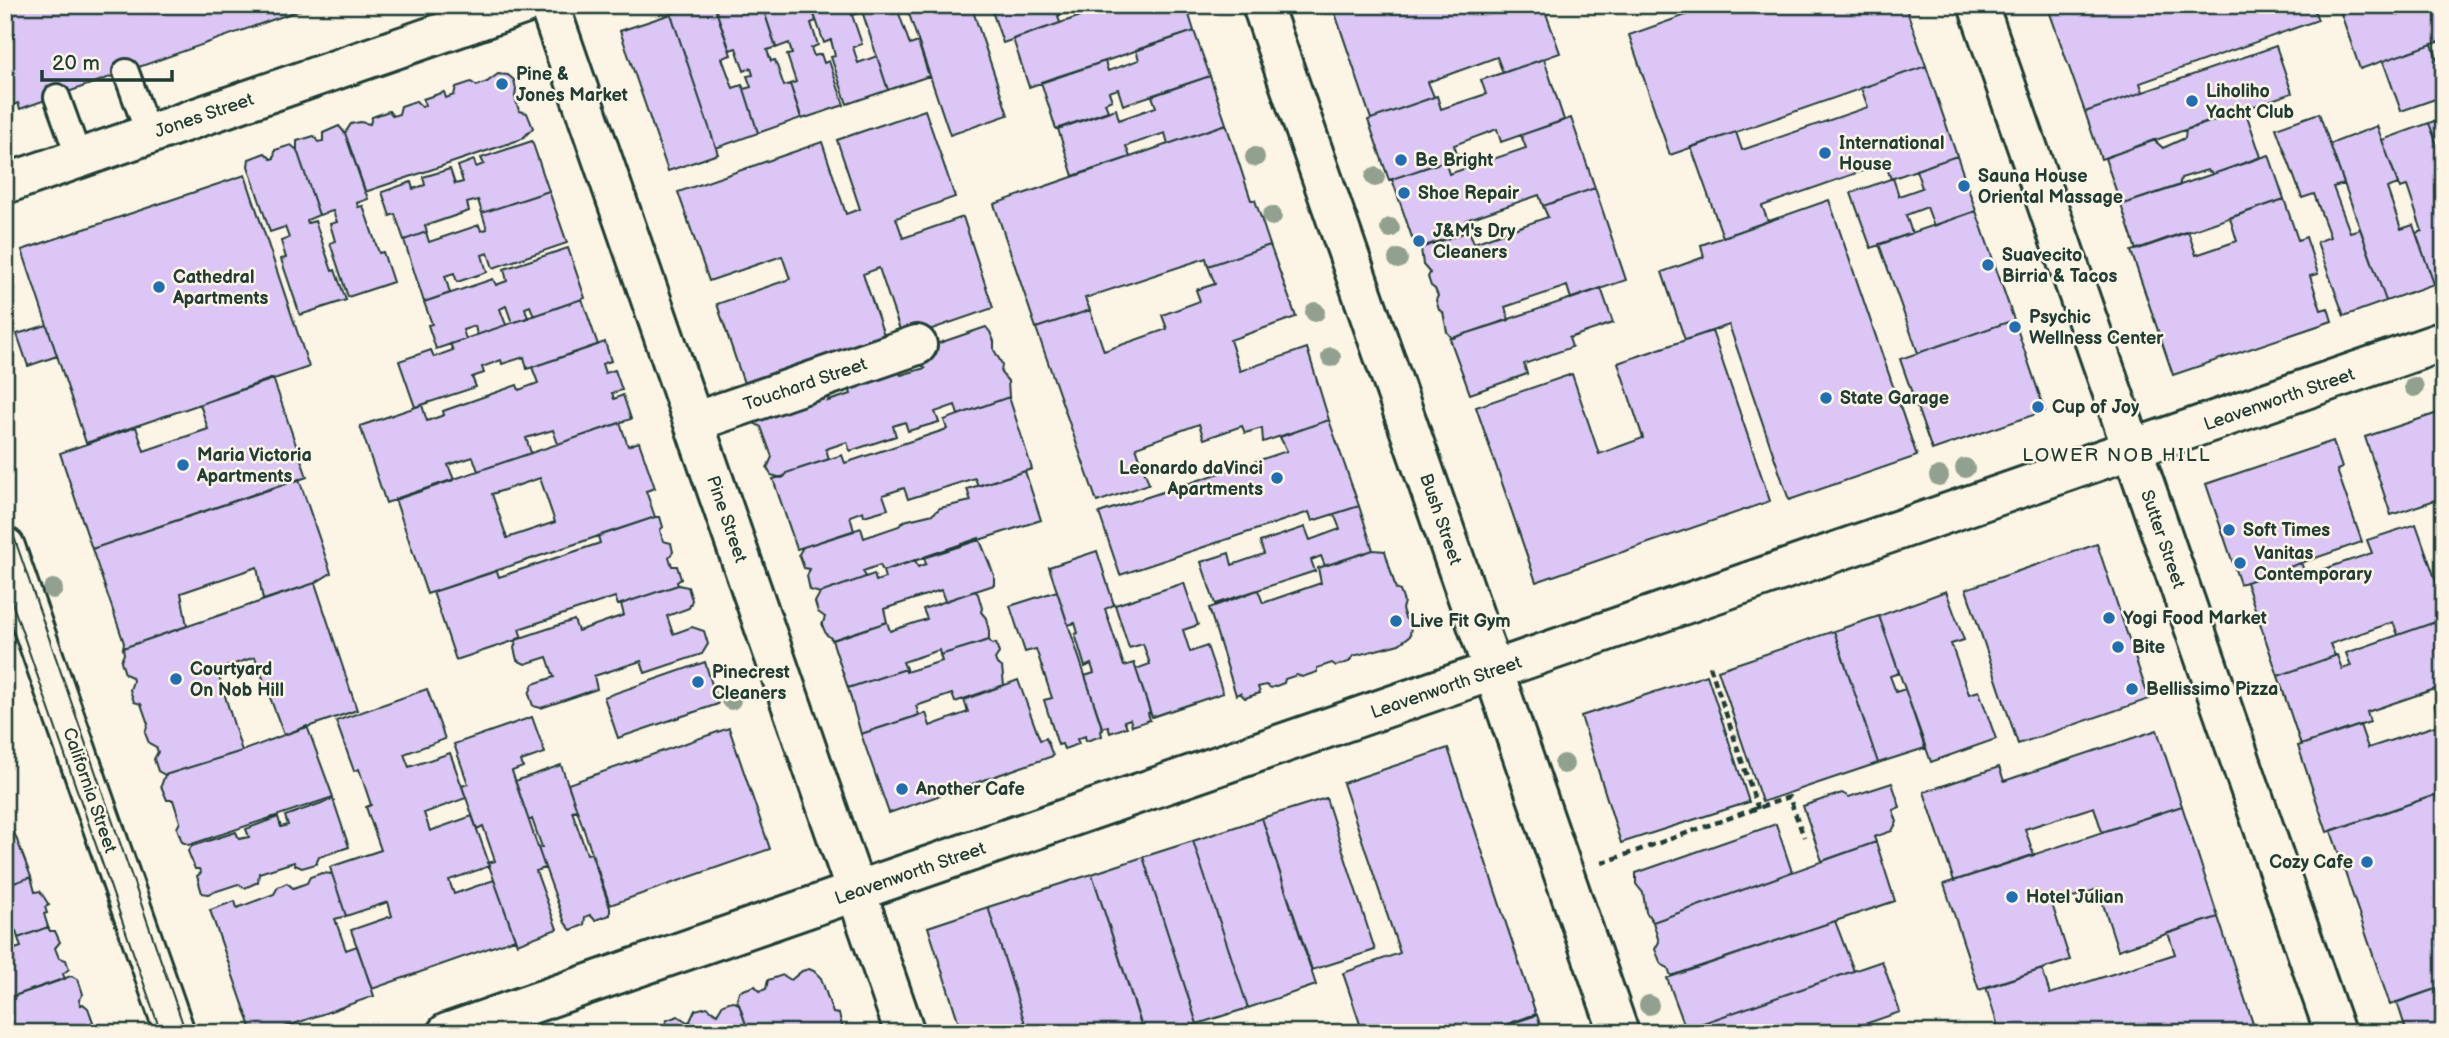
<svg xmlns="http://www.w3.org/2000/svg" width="2449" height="1038" viewBox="0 0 2449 1038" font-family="'Balsamiq Sans',sans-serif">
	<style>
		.building { fill: #dcc6f6; stroke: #1f3d34; stroke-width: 2; fill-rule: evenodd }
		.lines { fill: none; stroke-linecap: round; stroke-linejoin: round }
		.lane-casing { stroke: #1f3d34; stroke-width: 30 }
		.street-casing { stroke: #1f3d34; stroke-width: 44 }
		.secondary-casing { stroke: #1f3d34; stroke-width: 44 }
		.path { stroke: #1f3d34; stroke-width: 4.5; stroke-dasharray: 7 5; stroke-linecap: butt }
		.lane { stroke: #fcf5e5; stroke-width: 24 }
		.street { stroke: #fcf5e5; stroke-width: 38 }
		.secondary { stroke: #fcf5e5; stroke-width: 38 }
		.tram { stroke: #1f3d34; stroke-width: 2 }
		.tree { fill: #92a18f }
		.poi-dot { fill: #1f6fb2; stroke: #fcf5e5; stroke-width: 2.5 }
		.labels { text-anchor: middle; stroke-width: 5; stroke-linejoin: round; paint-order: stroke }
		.poi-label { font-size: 18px; font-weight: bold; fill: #1f3d34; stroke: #fcf5e5; text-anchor: start }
		.street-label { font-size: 18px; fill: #1f3d34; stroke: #fcf5e5 }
		.neighbourhood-label { font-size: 19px; letter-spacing: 2px; fill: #1f3d34; stroke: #fcf5e5 }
	</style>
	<rect width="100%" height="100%" fill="#fcf5e5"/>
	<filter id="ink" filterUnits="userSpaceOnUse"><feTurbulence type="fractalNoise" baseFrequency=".0143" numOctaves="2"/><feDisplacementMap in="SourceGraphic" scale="14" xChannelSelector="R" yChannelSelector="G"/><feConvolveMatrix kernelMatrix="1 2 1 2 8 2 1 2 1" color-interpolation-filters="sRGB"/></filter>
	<g filter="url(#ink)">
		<path class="building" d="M5,5h294l1,5 -280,99 -2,-6 -13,5z
			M695,5h19l17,50 -9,3 11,30 9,-3 2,4 14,44 -42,15 -45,-134z
			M714,5h48l14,42 -9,3 4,11 4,-1 9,26 6,-2 11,34 -43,15 -14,-44 7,-2 -4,-11 6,-1 -2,-7 -7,3 -8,-23 -6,2z
			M762,5h49l5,16 -5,2 7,22 -7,3 3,8 7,-2 3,9 5,-2 15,44 -42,14 -12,-35 6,-2 -9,-27 5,-1 -3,-11 -13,5z
			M811,5h49l2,7 -10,3 10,29 -9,3 5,16 19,-7 11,34 -41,14 -16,-47 4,-1 -4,-16 -7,3z
			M860,5h36l14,40 8,-3 11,34 -41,14z
			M906,5h65l37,110 -58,20z
			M990,5h100l-32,11 2,7 -57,20z
			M1186,5l8,26 -165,56 -16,-48 100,-34z
			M1332,5h24l-21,8z
			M1356,5h187l17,48 -57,20 -6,-16 -69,25 6,15 -63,22 -36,-106z
			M1688,5h26l-23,8z
			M1714,5h191l21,61 -256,89 -41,-120z
			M2047,5h265l6,15 -178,63 3,9 -58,20z
			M2338,5h106v35l-84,29z
			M671,14l47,140 -50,17 -48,-140z
			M1194,31l16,45 -87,29 -5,-16 -9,3 3,8 -7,3 3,8 -52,18 -15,-47 64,-21 3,10 31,-11 -3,-10z
			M2432,44l6,17 6,-2v37l-43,15 -18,-50z
			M2276,46l16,47 -191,66 -16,-47z
			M1544,59l20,61 -63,22 -4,-13 -43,16 4,12 -69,23 -21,-60 66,-23 3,-1 4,13 45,-15 -5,-14z
			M1926,66l31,90 -66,23 -6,-16 -123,43 6,15 -45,16 -32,-90 45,-15 6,18 126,-43 -7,-19z
			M498,74l10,1 6,5 2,9 -1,8 4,14 8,2 6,15 -11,11 -157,53 -20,-59 6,-9 9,-2 10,2 2,-7 17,-6 4,5 6,-2 2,-8 15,-5 6,6 3,-2 -2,-6 21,-7 2,6 8,-3 2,-8 15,-5 6,4 10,-4z
			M1210,76l16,48 -58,20 -3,-11 -39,13 4,11 -57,19 -15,-47 58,-20 3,11 37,-13 -4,-11z
			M925,110l30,87 -59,21 7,20 60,-21 30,91 -90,31 -24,-71 -16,6 24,70 -138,54 -32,-94 73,-25 -8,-23 -73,25 -31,-89 144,-50 24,72 14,-5 -23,-69z
			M2245,110l16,47 -48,17 -6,-4 -26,8 -2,8 -58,19 -16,-47 49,-18 9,8 22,-10 1,-8z
			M2319,113l25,71 -11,3 17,45 10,-3 26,72 -42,15 -27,-74 13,-5 -16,-43 -12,4 -26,-70z
			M2444,117v46l-15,-40z
			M1571,118l24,70 -52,18 -4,-11 -73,25 3,11 -53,18 -24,-70 53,-18 4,13 77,-26 -5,-13z
			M2429,123l15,40v11l-2,1 2,6v99l-10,4 -18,-51 6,-2 -15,-45 -7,2 -18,-48z
			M1226,124l25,76h4l15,45 -62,21 -2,-8 -121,40 5,12 -54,18 -42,-124z
			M339,126l6,7 23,66 -11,4 1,4 5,-1 16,47 4,-1 10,30 -45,15 -18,-54 5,-2 -5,-17 7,-2 -4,-11 -14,4 -22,-65v-9l17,-5 4,6 5,-1v-8z
			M2377,126l21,58 -11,4 14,41 12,-4 21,59 -48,17 -56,-157z
			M532,141l17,50 -67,22 -4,-13 -11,3 2,8 -44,15 2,6 -23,8 -9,-26 -5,2 -8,-24 29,-10 2,7 12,-4 -2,-8 27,-8 5,15 8,-2 -5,-16 16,-6 2,7 8,-3 -3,-6z
			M291,145l6,5 22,65 -12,5 1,3 7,-2 17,50 3,-1 11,30 -46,15 -19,-56 5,-1 -5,-17 8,-3 -4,-11 -15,5 -22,-66 1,-7 16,-6 6,6 3,-1 1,-8z
			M2269,155l15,44 -148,51 -15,-45z
			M1957,156l19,55 -42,15 -7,-19 -21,8 6,18 -41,15 -20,-55 42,-15 6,18 23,-8 -6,-18z
			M245,175l64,192 -223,76 -64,-193z
			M1595,188l31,92 -55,19 -4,-13 -62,21 4,13 -57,18 -5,-6 -4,-20 -4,-2 -3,-10 2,-4 -3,-7 -4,-3 -3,-9 2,-4 -7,-8 -2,-17 48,-17 5,12 74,-26 -5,-11z
			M549,191l18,52 -74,25 -5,-15 -6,2 5,17 -30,10 -3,-9 -9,3 5,17 -26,9 -20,-62 22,-8 3,10 50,-17 2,6 6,-2 -5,-16z
			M2284,199l14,41 8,-3 12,37 -8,2 11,34 7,-2 4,13 -159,54 -42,-124 57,-20 8,24 41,-14 -7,-23z
			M1829,200l88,256 -128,44 -60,-175 -44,15 -23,-68 42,-15 -3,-12z
			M1976,211l38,109 -96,33 -39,-109z
			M1270,245l26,72 -66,23 10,31 67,-23 22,72 -66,22 -1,-14 -17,5 -3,-7 -38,13 -5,-15 -63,23 13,37 -52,18 -61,-174 54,-18 14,41 63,-22 -5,-14 38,-14 -4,-11 19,-6 -7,-18z
			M568,248l17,50 -51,18 -4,-10 -5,2 3,10 -16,5 -6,-17 -6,3 6,16 -29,10 -2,-9 -12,4 3,9 -30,10 -8,-24 4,-1 -8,-22 69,-23 3,6 11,-4 -3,-12z
			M1601,288l12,35 -44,15 3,9 -48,17 3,10 -57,20 -20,-55z
			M582,299l16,46 -71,24 -3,-12 -22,7 -1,-4 -19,7 2,6 -12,4 4,10 -61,20 -16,-46 32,-11 3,7 19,-7 -3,-6z
			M2014,320l31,91 -113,39 -32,-91z
			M47,325l10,31 -29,10 -11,-32z
			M986,327l4,5 4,9v9l8,14 -1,9 7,8 1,16 -51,18 -3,-10 -20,7 4,10 -31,9 -3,-9 -12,4 3,10 -46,15 -3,-9 -21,7 3,10 -43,14 -1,3 -3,2 -11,-3 -4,-7 5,-11 -11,-30 -9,-5 79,-27 -3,6 23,-7 -3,-9 50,-17 3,7 24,-7 -6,-5v-13z
			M1712,331l58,170 -234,81 -60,-175 96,-33 27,80 44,-16 -25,-75z
			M605,342l6,19 -9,3 3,9 10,-3 7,20 -10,3 2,6 9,-4 8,24 -73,25 -5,-14 -27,8 5,15 -53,18 -5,-14 -25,8 6,15 -68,23 -26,-77 62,-21 5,16 17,-6 -1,-4 74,-26 2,5 19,-7 -6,-16z
			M273,378l34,99 -215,72 -32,-96 76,-26 8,24 64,-22 -8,-25z
			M1009,397l23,72 -54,17 -3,-8 -67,21 -4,-11 -21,7 5,14 -24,7 -1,-5 -13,5 4,15 -57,18 -24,-70 12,-3 1,-3 56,-18 3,8 102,-34 -3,-9z
			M2444,411v86l-53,18 -26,-78z
			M1329,420l30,86 -47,15 -3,-9 -189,63 -21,-62 188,-62 -7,-14z
			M620,423l8,23 11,-4 16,46 -9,3 9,26 -228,77 -32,-95zM540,478l15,44 -48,16 -15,-44z
			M2333,441l9,27 -5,2 25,72 -122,42 -34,-100z
			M1025,471l16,49 -158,51 -3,-6 -17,6 3,6 -46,16 -10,-3 -3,-14 3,-7 -6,-1 -5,-14 4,-7 58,-19 3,10 35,-12 5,-5 29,-7 7,-6 31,-7 -4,-12z
			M299,479l32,94 -16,10 -52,17 -6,-33 -76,26 6,33 -64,22 1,-5 -32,-94z
			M1359,506l14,44 -48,16 -4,-10 -10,4 4,11 -100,33 -14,-42 28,-9 3,12 32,-11 -4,-12 45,-15 5,13 30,-11 -6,-15z
			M655,517h5l3,10 -3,3 3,11 8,2 2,9 -4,5 3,9h5l4,13 -4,3 1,3 -60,20 -3,-8 -96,32 3,9 -66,22 -23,-68 64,-21 2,6 101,-34 -2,-7z
			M2416,524l28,80v15l-46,16 -5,-13 -63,22 5,12 -57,20 -32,-94 55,-19 5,12 66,-22 -5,-13z
			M979,538l15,37v10l-49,16 -4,-11 -57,19 3,13 -54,18 -7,-6 -4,-9 3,-8 -7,-5 -3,-10 5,-9 54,-19 2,7 9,-3 -2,-7 32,-11 3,7 8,-3 -2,-7z
			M2097,544l52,155 -131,45 -52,-155z
			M1373,550l12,1 11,38 4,2 4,11 -2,7 3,9 6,7 -1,11 -11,8 -46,12 -4,6 -13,4 -4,-3 -15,5v4l-15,5 -5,-2 -12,4 -1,4 -13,5 -5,-3 -8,2 2,6 -15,5 -5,-5 -4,2 -27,-87 49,-18 5,13 58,-20 -3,-15z
			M1097,551l17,54 -9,4 19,57 10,-3 16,49 -2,1 2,7 -18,6 -2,-7 -6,2 3,6 -17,6 -2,-7 -6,2 -17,-52 9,-3 -3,-9 -6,3 -10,-33 3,-1 -3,-10 -7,2 -19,-58z
			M315,583l42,127 -73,25 -29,-78 -38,13 25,81 -77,24 -7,-4 -4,-12 4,-7 -2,-5 -7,-4 -4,-10 3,-9 -7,-20 -7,-2 -4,-12 3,-9 -1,-4 -7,-3 -4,-13 3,-7 -1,-6z
			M1184,583l14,42 -15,5 7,22 17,-6 16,47 -71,24 -16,-48 14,-5 -7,-20 -14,4 -14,-43z
			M678,585l10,2 4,13 -3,8 -22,8 6,18 19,-7 12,4 4,13 -6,10 -57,19 -4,-12 -47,15 3,13 -56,19 -8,-2 -4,-12 4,-10 21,-7 -7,-20 -22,7 -8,-4 -3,-12 3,-9 57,-19 4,11 46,-16 -3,-11z
			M975,591l3,3 4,14 -1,4 5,6 3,13v9l-49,15 -1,-5 -36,12 3,7 -58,19 -16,-48 55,-18 3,9 37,-12 -4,-10z
			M1057,591l46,139 -2,1 1,5 -16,5 -1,-5 -8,3 2,5 -15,5 -2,-5 -4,1 -14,-45 8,-2 -16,-49 -11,3 -15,-46z
			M1946,591l18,49 -13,4 18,50 10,-3 17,48 -65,23 -52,-146z
			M1879,616l20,57 -9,3 6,16 9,-3 20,59 -47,15 -44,-132z
			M2444,619v67l-77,26 3,10 -69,23 -23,-69 59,-21 5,14 9,-3 -5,-13z
			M1834,631l44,132 -116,39 -44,-132z
			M989,640l3,4 4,-1 3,10 -4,6 2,5 5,3 2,18 -49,17 -3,-8 -36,12 3,9 -58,19 -13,-46 58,-19v3l36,-11 -2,-6z
			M705,662l13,42 -100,34 -14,-41z
			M1707,675l42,127 -128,41 -40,-127z
			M1018,680l22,60 6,-2 7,18 -164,57 -28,-79 65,-21 4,13 38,-14 -4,-12z
			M427,689l18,50 -41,15 5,13 41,-14 16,45 -42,15 6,18 42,-15 18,50 -41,14 5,14 40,-14 21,59 -143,50 -21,-59 41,-14 -4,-14 -42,14 -14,-42 -2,-7 51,-17 -15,-43 5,-2 -12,-36 -5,2 -18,-50z
			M2444,701v91l-117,40 -29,-86 62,-21 8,23 73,-24 -7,-20z
			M532,717l13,36 -24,8 2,6 -11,4 33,97 -9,3 21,58 -40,15 -29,-81 7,-2 -12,-35 -6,3 -15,-43 6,-2 -14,-40z
			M307,726l26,71 -144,48 -7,-3 -5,-14 3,-6 -7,-22h-6l-6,-14 4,-11 77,-24z
			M729,728l41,121 -160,56 -42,-121z
			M2157,730l25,76 -80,26 -8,-25 -69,22 9,26 -80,26 -30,-89 75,-25 5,14z
			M1448,748l88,266 -55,19h-118l-20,-60 57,-20 -57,-170z
			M561,765l16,45 -5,1 15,43 4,-1 19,55v7l-15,5 -5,-5 -5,2 -1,8 -13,5 -6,-7 -27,-75 4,-1 -10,-28 -3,2 -14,-40z
			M1892,783l8,24 -7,3 4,12 -5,9 -18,6 2,5 -54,19 -19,-55 39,-13 7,4z
			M2444,792v194l-54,19 -59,-174z
			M1326,798l49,152 -63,20 -50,-152z
			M333,799l16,48 -30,10 -3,7 -14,4 -7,-3 -1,-3 -35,11 -1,9 -13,6 -7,-4 -30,10 -6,-1 -5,-17 4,-3 -2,-4h-4l-7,-18 4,-5 44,-14 3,7 10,-2 -3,-8 32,-12 3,10 7,-2 -3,-9z
			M2182,806l36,111 -100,33 -20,-61 -46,15 18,56 -91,30 -35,-106z
			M1262,818l54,167 -68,23 -55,-167z
			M1776,824l16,48 -139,50 -7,-10 -3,-19 -7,-9v-11z
			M14,832l17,45 -26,9v-51z
			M1193,841l55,167 -51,16 -54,-167z
			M1876,842l19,59 -224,75 -3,-8 -7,-4 -6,-15 4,-7 -6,-20z
			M1143,857l54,167 -26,9h-27l-52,-159z
			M322,873l10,1 14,42 -11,3 11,31 11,-4 17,50 -106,37h-15l-43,-123 25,-9 2,7 37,-14 4,-7 9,-4 6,5 14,-5 3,-6z
			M1092,874l51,157 -6,2h-109l-40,-126z
			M31,877l4,15 5,-1 9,14 -4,2 2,6 -3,1 4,13 -30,11 -2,-7 -11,3v-48z
			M988,907l40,126h-66l-34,-106z
			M2218,917l38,116h-256l-14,-46 56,-18 8,25 125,-40 -7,-21z
			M1835,921l19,50 -168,58 -19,-51z
			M48,927l2,4h5l5,11 -5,6 4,10 7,2 3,9 -6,5 2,5 -60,20v-47l16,-5 -3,-9z
			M1882,961l18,51 -61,21h-152l-1,-4z
			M809,969l5,2 7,7 12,35 6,1 5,19h-95l-12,-34 3,-8 15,-5 5,5 6,-2 2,-9 15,-5 8,5 11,-9z
			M71,976l7,3 5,15 -4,6 2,5 2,-1 5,4 5,14 -5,5 2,6h-85v-20l4,-1 -4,-13z
			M2444,986v47h-37l-10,-31z
			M732,1001l7,3 10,29h-55l-4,-12 5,-11 12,-3 10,7 6,-10z
			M1537,1015l6,18h-60z
			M678,1016l9,6 3,-1 4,12h-52l11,-6 8,5 6,-12z"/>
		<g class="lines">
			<defs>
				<path id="lane" d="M126,72l23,63
					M57,97l22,61"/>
				<path id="street" d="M1978,5l357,1028
					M694,422l223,-77"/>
				<path id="secondary" d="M549,5l356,1028
					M1262,5l357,1028
					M5,184l518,-179
					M5,547l170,486
					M447,1033l1997,-692"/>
			</defs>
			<use href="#lane" class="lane-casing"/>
			<use href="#street" class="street-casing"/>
			<use href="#secondary" class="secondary-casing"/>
			<path class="path" d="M1710,666l48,143
				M1602,863l187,-66 15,40"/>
			<use href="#lane" class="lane"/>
			<use href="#street" class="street"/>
			<use href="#secondary" class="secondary"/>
			<path class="tram" d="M5,511l181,522
				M5,582l156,451"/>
		</g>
		<g class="tree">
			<circle cx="1255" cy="157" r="10"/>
			<circle cx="1375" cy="177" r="10"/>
			<circle cx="1272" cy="216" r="10"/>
			<circle cx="1390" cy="228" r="10"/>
			<circle cx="1398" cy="259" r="10"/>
			<circle cx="1315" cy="312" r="10"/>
			<circle cx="1331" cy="357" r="10"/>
			<circle cx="2414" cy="387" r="10"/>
			<circle cx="1965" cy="468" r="10"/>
			<circle cx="1939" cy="476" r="10"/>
			<circle cx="53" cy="589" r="10"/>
			<circle cx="731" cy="700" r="10"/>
			<circle cx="1564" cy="764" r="10"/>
			<circle cx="1649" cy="1005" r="10"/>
		</g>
	</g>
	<g class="poi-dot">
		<circle cx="502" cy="84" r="7"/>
		<circle cx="2192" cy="101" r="7"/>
		<circle cx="1825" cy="153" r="7"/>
		<circle cx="1401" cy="160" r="7"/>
		<circle cx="1964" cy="186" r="7"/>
		<circle cx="1404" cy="193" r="7"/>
		<circle cx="1419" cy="241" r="7"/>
		<circle cx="1988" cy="265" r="7"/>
		<circle cx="159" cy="287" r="7"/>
		<circle cx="2015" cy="327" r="7"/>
		<circle cx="1826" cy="398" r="7"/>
		<circle cx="2038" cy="407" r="7"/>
		<circle cx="183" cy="465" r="7"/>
		<circle cx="1277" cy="478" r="7"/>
		<circle cx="2229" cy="530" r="7"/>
		<circle cx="2240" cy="563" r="7"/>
		<circle cx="2109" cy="618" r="7"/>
		<circle cx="1396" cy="621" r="7"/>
		<circle cx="2118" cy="647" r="7"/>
		<circle cx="176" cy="679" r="7"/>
		<circle cx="698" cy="682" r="7"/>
		<circle cx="2132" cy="689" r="7"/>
		<circle cx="902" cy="789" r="7"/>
		<circle cx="2367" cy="862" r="7"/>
		<circle cx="2012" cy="897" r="7"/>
	</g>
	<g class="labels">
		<g class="poi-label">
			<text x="516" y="80">Pine &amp;<tspan x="516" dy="21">Jones Market</tspan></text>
			<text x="2206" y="97">Liholiho<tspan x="2206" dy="21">Yacht Club</tspan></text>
			<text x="1839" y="149">International<tspan x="1839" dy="21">House</tspan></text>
			<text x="1415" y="166">Be Bright</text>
			<text x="1978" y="182">Sauna House<tspan x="1978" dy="21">Oriental Massage</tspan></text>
			<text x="1418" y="199">Shoe Repair</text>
			<text x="1433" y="237">J&amp;M's Dry<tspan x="1433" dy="21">Cleaners</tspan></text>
			<text x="2002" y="261">Suavecito<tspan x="2002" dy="21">Birria &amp; Tacos</tspan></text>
			<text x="173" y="283">Cathedral<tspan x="173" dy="21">Apartments</tspan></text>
			<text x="2029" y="323">Psychic<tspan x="2029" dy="21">Wellness Center</tspan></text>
			<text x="1840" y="404">State Garage</text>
			<text x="2052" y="413">Cup of Joy</text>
			<text x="197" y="461">Maria Victoria<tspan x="197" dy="21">Apartments</tspan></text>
			<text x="1263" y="474" text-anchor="end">Leonardo daVinci<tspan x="1263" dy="21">Apartments</tspan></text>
			<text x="2243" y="536">Soft Times</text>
			<text x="2254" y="559">Vanitas<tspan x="2254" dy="21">Contemporary</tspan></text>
			<text x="2123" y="624">Yogi Food Market</text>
			<text x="1410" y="627">Live Fit Gym</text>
			<text x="2132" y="653">Bite</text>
			<text x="190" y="675">Courtyard<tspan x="190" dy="21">On Nob Hill</tspan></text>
			<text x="712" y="678">Pinecrest<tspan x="712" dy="21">Cleaners</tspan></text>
			<text x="2146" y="695">Bellissimo Pizza</text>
			<text x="916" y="795">Another Cafe</text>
			<text x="2353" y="868" text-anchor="end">Cozy Cafe</text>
			<text x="2026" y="903">Hotel Julian</text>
		</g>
		<g class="street-label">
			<text transform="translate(204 115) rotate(-19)" y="6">Jones Street</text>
			<text transform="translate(805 384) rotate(-19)" y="6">Touchard Street</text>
			<text transform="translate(2279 399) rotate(-19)" y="6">Leavenworth Street</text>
			<text transform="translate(727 519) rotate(71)" y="6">Pine Street</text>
			<text transform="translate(1441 519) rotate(71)" y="6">Bush Street</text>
			<text transform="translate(2163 539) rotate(71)" y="6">Sutter Street</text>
			<text transform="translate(1446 687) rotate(-19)" y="6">Leavenworth Street</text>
			<text transform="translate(90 790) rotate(71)" y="6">California Street</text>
			<text transform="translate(910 873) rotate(-19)" y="6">Leavenworth Street</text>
		</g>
		<g class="neighbourhood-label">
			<text x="2117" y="461">LOWER NOB HILL</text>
		</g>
	</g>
	<rect width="2449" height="1038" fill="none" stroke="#fcf5e5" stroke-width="28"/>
	<rect x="14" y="14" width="2421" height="1010" fill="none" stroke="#1f3d34" stroke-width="2.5" filter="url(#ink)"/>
	<path d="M42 70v10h130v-10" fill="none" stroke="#1f3d34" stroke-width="3.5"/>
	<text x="52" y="70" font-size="21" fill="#1f3d34" stroke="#fcf5e5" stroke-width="5" paint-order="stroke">20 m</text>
</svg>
